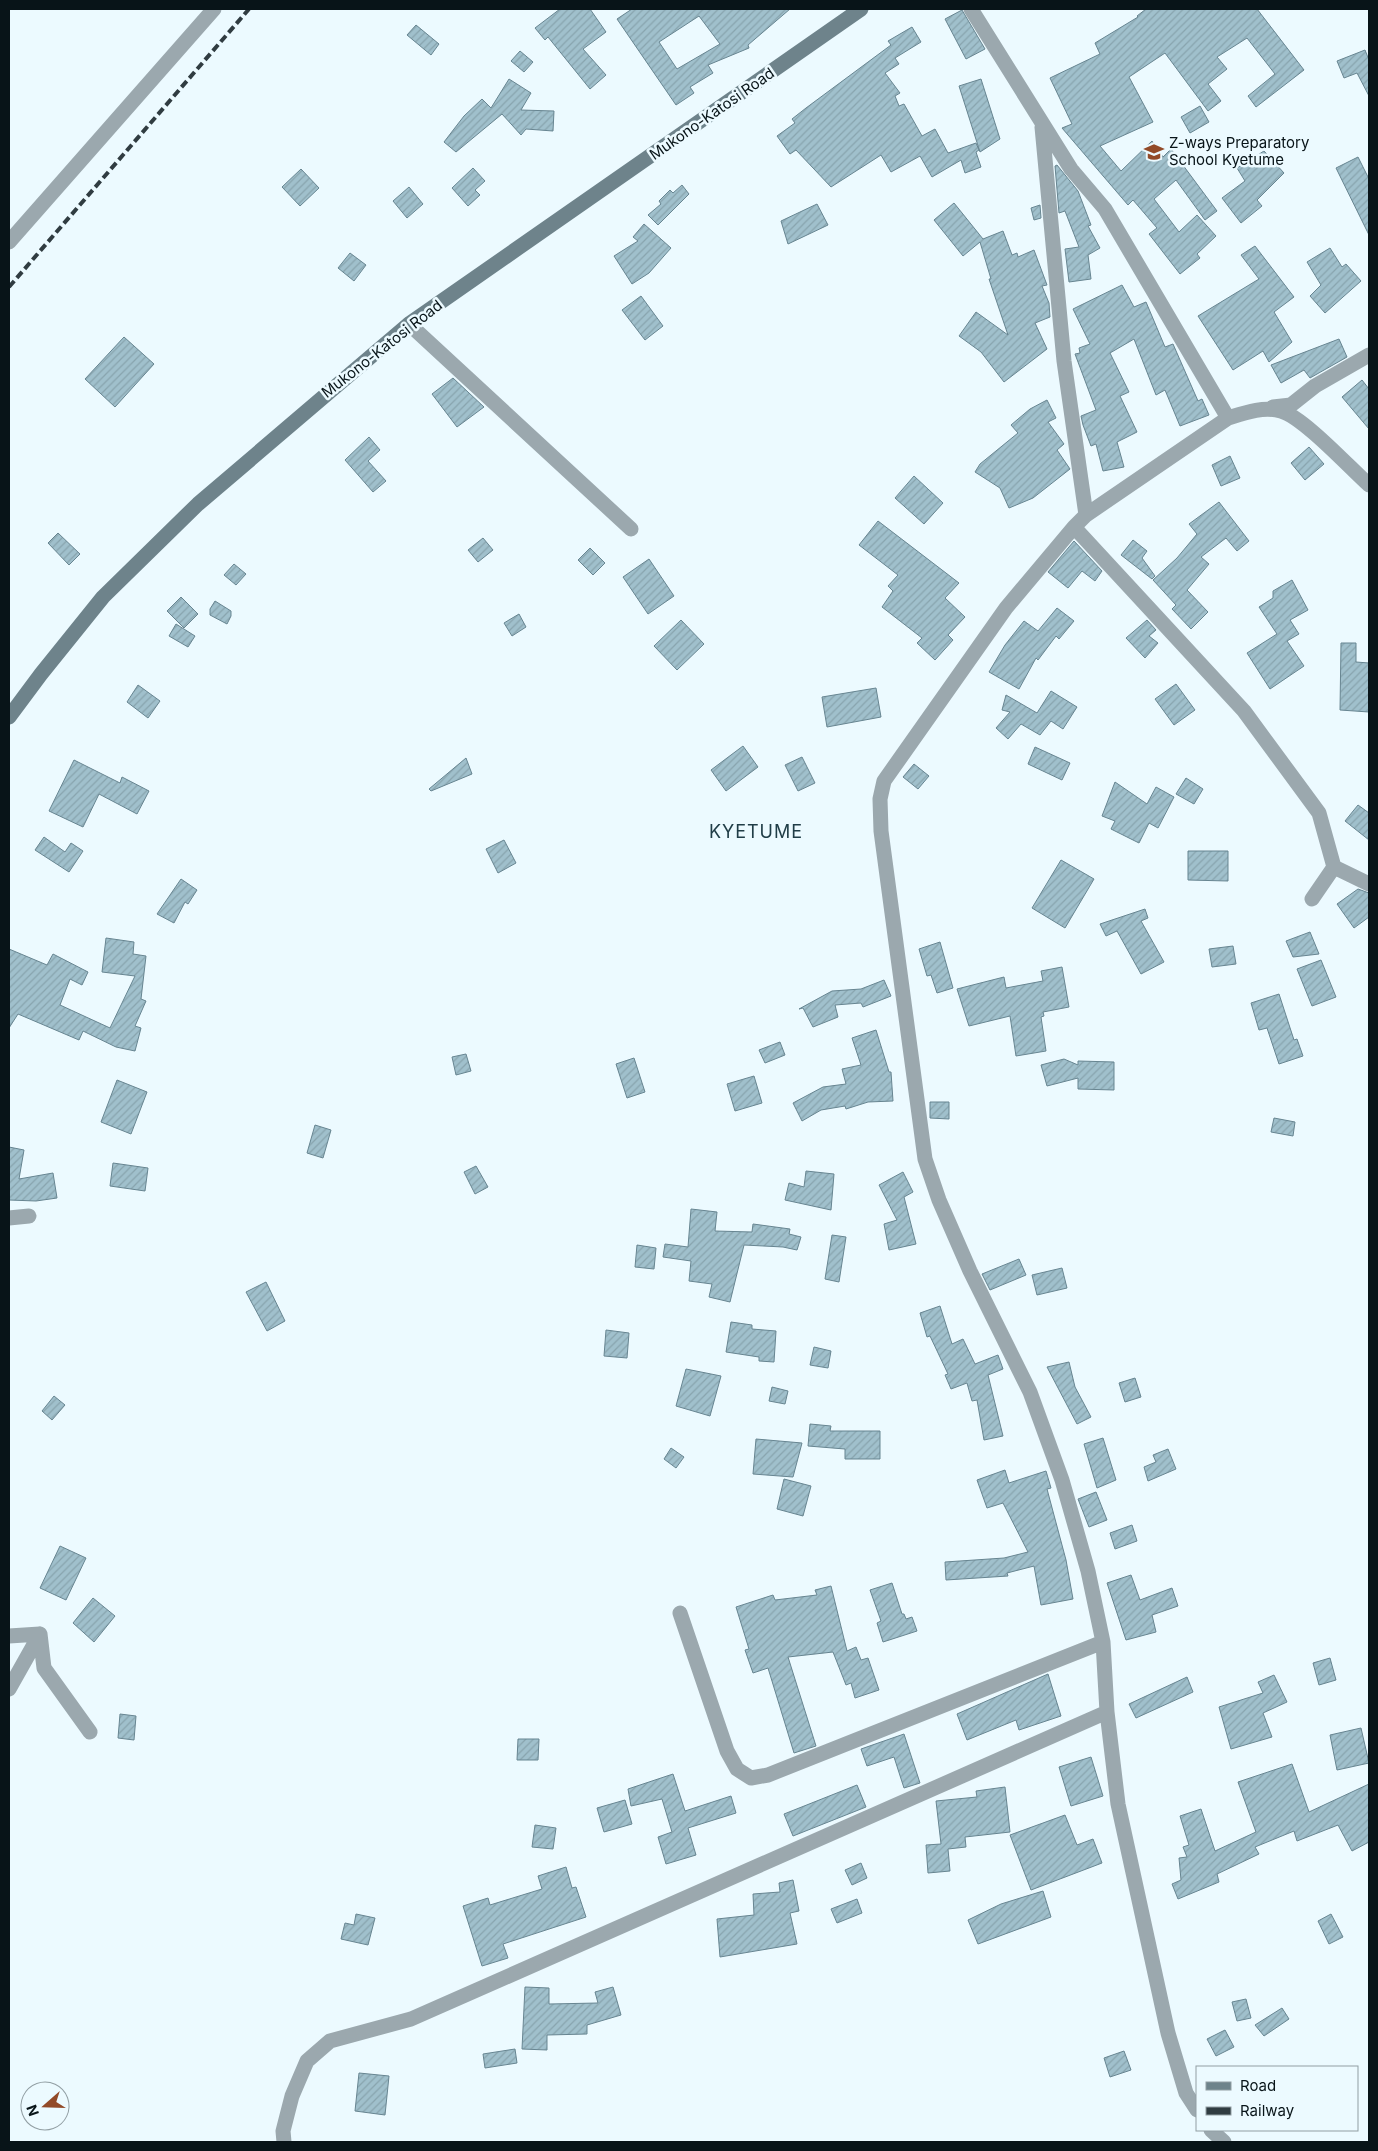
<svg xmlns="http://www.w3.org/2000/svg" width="1378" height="2151" viewBox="0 0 1378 2151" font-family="Inter,sans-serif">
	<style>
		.building { fill: url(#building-hatch); stroke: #678591; fill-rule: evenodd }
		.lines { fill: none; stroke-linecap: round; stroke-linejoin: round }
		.street { stroke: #9ba8ae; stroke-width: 15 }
		.secondary { stroke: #6e838b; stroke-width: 15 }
		.rail { stroke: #303c41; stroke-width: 4; stroke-dasharray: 8 4; stroke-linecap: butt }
		.labels { text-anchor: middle; stroke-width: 5; stroke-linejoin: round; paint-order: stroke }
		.street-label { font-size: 15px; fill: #081418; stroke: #ecfaff }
		.poi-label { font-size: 15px; fill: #081418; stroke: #ecfaff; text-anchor: start }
		.quarter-label { font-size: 18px; letter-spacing: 1px; fill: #203d47; stroke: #ecfaff }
	</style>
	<defs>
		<pattern id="building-hatch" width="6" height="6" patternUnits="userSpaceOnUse" patternTransform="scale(1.25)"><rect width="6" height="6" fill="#a0c0cc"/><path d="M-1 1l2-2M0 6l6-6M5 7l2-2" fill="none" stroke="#88a4ae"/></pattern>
	</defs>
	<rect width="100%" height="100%" fill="#ecfaff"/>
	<path class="building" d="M560,9h30l16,23 -23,17 23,26 -16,14 -42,-52 -3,3 -10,-12z
		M632,9h158l-42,36 1,3 -41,17 5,8 -23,14 4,6 -18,12 -59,-86zM699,16l21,28 -43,25 -18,-27z
		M1146,9h111l47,61 -48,37 -8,-11 27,-22 -28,-36 -30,19 10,12 -19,15 13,17 -13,10 -43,-58 -36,24 24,45 -53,24 21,25 31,-30 11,16 8,-8 46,62 -12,9 -29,-40 -22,19 25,33 18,-17 19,21 -19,18 3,4 -20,16 -31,-40 8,-6 -24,-28 -5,5 -66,-77 10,-4 -22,-46 50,-24 -5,-11 43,-26 -1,-1z
		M962,10l23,39 -19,10 -21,-40z
		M416,25l23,19 -8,11 -24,-20z
		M912,27l9,15 -26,16 4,6 -14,9 15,20 -5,3 4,10 5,-2 18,32 13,-7 13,24 28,-10 3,7 -3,2 5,15 -16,6 -4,-13 -29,17 -12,-21 -29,16 -10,-17 -50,32 -35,-37 -6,4 -13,-18 18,-13 -3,-4 14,-11 85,-63 -3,-4z
		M1365,50l4,10v36l-12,-23 -13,5 -7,-17z
		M520,51l13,11 -9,10 -13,-11z
		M509,79l22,14 -10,17 33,1 -1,20 -27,-2 -5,6 -19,-21 -46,38 -12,-10 20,-26 18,-17 9,9z
		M981,79l19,60 -20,13 -21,-66z
		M1200,106l9,16 -19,11 -9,-16z
		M1264,151l20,22 -27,27 5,6 -21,17 -19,-25 23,-17 -8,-13z
		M1358,157l11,22v56l-33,-67z
		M1057,165l21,26 13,34 -3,1 12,22 -12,7 3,24 -22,3 -4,-33 14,-2 -14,-36 -6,2 -4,-47z
		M473,168l12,13 -10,9 5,5 -12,11 -16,-18z
		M301,169l18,19 -19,18 -18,-19z
		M682,185l7,9 -31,31 -10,-10 13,-11 -2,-3 11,-11 3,3z
		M409,187l14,17 -16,14 -14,-17z
		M954,203l29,36 20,-8 9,24 5,-2 1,4 16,-7 13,35 -5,1 7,17 1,14 -15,6 12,26 -43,33 -23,-30 -22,-16 17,-24 32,23 -19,-56h2l-11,-37 -17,14 -29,-36z
		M817,204l11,21 -40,19 -7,-23z
		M1040,205l1,13 -7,2 -3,-12z
		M644,224l27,24 -22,25 -17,11 -18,-28 24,-15 -5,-4z
		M1255,246l39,51 -20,15 18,30 -23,20 -6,-11 -30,19 -35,-54 61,-37 -18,-24z
		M1330,248l12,19 4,-3 15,17 -36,32 -15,-17 11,-11 -14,-23z
		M350,253l16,12 -12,16 -16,-13z
		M1122,285l12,22 12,-5 19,45 8,-3 25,57 4,-2 7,16 -29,11 -15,-36 -9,5 -22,-56 -24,14 19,39 -9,4 17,36 -20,10 7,25 -21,4 -7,-27 -5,2 -8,-21 -2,-9 15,-6 -21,-56 5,-1 -1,-5 11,-4 -17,-35z
		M641,296l22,30 -18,14 -23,-30z
		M124,337l30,27 -39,43 -30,-28z
		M1339,339l8,18 -37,21 -6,-8 -23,13 -10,-18z
		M453,378l31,29 -27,20 -25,-33z
		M1362,380l7,9v40l-27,-32z
		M1047,400l9,18 -8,4 16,22 -7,6 13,19 -37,29 -24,10 -9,-20 -25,-16 5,-8 38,-31 -7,-8 19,-16z
		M369,437l11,13 -12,11 18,20 -13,11 -28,-32z
		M1309,447l15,17 -19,16 -14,-17z
		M1230,456l10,22 -19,8 -9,-21z
		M914,476l29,27 -19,21 -29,-26z
		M1219,502l30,39 -12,10 -11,-13 -25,19 8,7 -22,26 21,22 -17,17 -19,-20 4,-4 -23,-25 24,-22 20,-24 -8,-10z
		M878,521l81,62 -14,15 20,19 -17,18 5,5 -18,20 -18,-17 5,-5 -40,-31 11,-16 -5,-5 10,-11 -39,-30z
		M58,533l22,21 -11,11 -21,-22z
		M483,538l10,12 -15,12 -10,-12z
		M1133,540l14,11 -5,7 13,18 -3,3 -31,-24z
		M1074,541l28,30 -7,10 -13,-10 -14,17 -20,-16z
		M590,548l15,15 -12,12 -15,-15z
		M649,559l25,37 -26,18 -25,-37z
		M234,564l12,10 -10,11 -12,-10z
		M1292,580l16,30 -18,10 9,14 -12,7 17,25 -34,23 -23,-36 30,-19 -18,-27 14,-9v-7z
		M181,597l17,17 -14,14 -17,-17z
		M215,601l16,10v5l-4,8 -17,-9v-6z
		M1057,608l17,13 -15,18 -3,-3 -18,24 -2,-2 -17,31 -30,-17 16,-27 19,-24 14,10z
		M519,614l7,13 -14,9 -8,-13z
		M681,620l23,24 -27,26 -23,-24z
		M1147,620l9,10 -7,6 9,7 -13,15 -19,-20z
		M176,624l19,12 -7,11 -19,-11z
		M1341,643h15v19l13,1v49l-29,-2z
		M1176,684l19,26 -21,15 -19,-26z
		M138,685l22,16 -12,17 -21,-16z
		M876,688l5,29 -54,10 -5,-30z
		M1051,691l26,16 -14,22 -12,-8 -11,14 -19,-11 -13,15 -12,-11 14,-16 -8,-2 4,-15 31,18z
		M743,746l15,21 -32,24 -15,-21z
		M1035,747l35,16 -8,17 -34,-16z
		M802,757l13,26 -17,8 -13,-26z
		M466,758l6,16 -41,17 -2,-2z
		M74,760l46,23 2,-6 27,14 -12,23 -38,-20 -16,33 -34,-16z
		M914,764l15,12 -11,13 -15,-12z
		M1186,778l17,11 -9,15 -18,-10z
		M1115,782l32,22 9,-17 18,10 -16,31 -9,-5 -10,20 -28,-14 4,-8 -13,-5z
		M1358,805l11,8v27l-24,-19z
		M44,837l21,15 6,-9 12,8 -14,21 -34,-22z
		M504,840l12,23 -18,10 -12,-24z
		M1188,851h40v30l-40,-1z
		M1061,860l33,19 -29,49 -33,-20z
		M181,879l16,11 -9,14 -3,-2 -11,21 -17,-9z
		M1358,889l11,4v24l-15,11 -17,-24z
		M1145,909l3,9 -7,3 23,41 -23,12 -24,-43 -11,5 -6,-12z
		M1310,932l9,22 -26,3 -7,-16z
		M106,938l28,4 -1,12 13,2 -5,43 5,2 -11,25 6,2 -6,23 -19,-4 -33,-16 -4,9 -61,-26 -9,14v-79l38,16 6,-11 35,18 -6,13 -12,-6 -10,26 50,23 25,-52 -33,-4z
		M940,942l13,46 -16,5 -6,-18 -4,1 -8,-27z
		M1233,946l3,18 -24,3 -3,-18z
		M1321,960l15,37 -24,9 -15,-37z
		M1062,967l7,40 -26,5 1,4 -3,1 5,34 -30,5 -6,-40 -41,10 -12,-37 47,-12 2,11 37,-7 -2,-10z
		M884,980l7,16 -28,11 -2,-4 -26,2 3,12 -25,10 -10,-19 -4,1 33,-18 29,-2z
		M1279,994l15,46 3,-1 6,17 -24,8 -12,-36 -8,2 -8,-27z
		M876,1030l13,42h2l2,29 -25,1 -22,7 -1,-3 -24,4 -19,11 -9,-18 30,-16 23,-3 -4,-15 19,-4 -9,-27z
		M780,1042l5,13 -20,8 -6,-13z
		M466,1054l5,17 -15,4 -4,-18z
		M634,1058l11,34 -18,6 -11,-34z
		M1064,1059l14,6v-4l36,1v28l-36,-1v-11l-31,8 -6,-21z
		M754,1076l8,27 -27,8 -8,-27z
		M117,1080l30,12 -16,42 -30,-12z
		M930,1102h19v17l-19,-1z
		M1274,1118l21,4 -2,14 -22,-4z
		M315,1125l16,5 -8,28 -16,-5z
		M9,1147l15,3 -5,29 34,-6 4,25 -21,3 -27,-1z
		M113,1163l35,5 -3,23 -35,-5z
		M476,1166l12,21 -13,7 -11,-22z
		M806,1171l28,3 -3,36 -46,-10 4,-17 15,4z
		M903,1172l10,20 -9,5 12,47 -27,6 -5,-26 13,-4 -18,-35z
		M691,1209l26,3 -2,19 37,1 1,-8 37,5 -1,5 12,3 -4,13 -14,-3 -39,-2 -14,57 -21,-5 3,-13 -23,-3 2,-20 -28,-4 2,-13 23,3z
		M832,1235l14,2 -7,45 -14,-3z
		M637,1245l19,3 -2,21 -19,-2z
		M1019,1259l7,16 -36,15 -8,-16z
		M1062,1268l5,20 -30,7 -5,-20z
		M266,1282l19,39 -18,10 -21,-39z
		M940,1306l12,38 11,-5 12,25 23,-9 5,14 -15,6 15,61 -19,4 -7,-40 -5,1 -5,-18 -16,6 -6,-14 3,-1 -18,-38 -3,1 -7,-24z
		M731,1322l21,3v4l24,2 -2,31 -15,-1v-4l-33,-5z
		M606,1330l23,3 -2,25 -23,-2z
		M814,1347l17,4 -3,17 -18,-3z
		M1069,1362l6,25 16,30 -14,7 -30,-57z
		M686,1369l35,7 -11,40 -34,-10z
		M1135,1378l6,19 -16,5 -6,-19z
		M772,1387l16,4 -3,13 -16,-3z
		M54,1396l11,9 -13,15 -10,-9z
		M810,1424l21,2 -1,5h50v28h-35v-10l-37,-3z
		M1103,1438l13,42 -19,8 -13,-44z
		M756,1439l46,4 -9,34 -40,-3z
		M671,1448l13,9 -8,11 -12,-9z
		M1168,1449l8,20 -28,12 -4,-14 12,-5 -3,-7z
		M1005,1470l4,13 37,-12 5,17 -4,1 19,71 7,39 -32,6 -7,-39 -27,7 1,3 -62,4 -1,-18 59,-4 24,-6 -25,-49 -16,5 -10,-28z
		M784,1479l27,7 -8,30 -26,-7z
		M1096,1492l11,28 -18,7 -11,-28z
		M1132,1525l5,16 -22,8 -5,-16z
		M60,1546l26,12 -20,42 -26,-12z
		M1131,1575l9,25 32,-12 6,18 -26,9 4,17 -30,8 -19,-57z
		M892,1583l10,31h2l2,5 6,-2 5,14 -34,11 -6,-19 4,-2 -11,-31z
		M831,1586l16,65 9,-4 5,13 7,-2 11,32 -24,8 -4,-15 -5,2 -13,-33 -45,5 28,89 -22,7 -26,-85 -15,5 -8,-23 4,-1 -13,-42 37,-12 2,5 42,-5 -2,-5z
		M93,1598l22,18 -21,26 -21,-19z
		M1330,1658l6,22 -17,5 -6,-22z
		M1048,1674l13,42 -42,14 -3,-10 -49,20 -10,-26z
		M1274,1675l13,27 -24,11 9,24 -41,12 -12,-42 44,-14 -5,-11z
		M1187,1677l6,15 -57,26 -7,-14z
		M120,1714l16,2 -2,24 -16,-2z
		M1361,1728l8,35 -32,7 -7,-35z
		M904,1734l16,49 -16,5 -10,-31 -27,9 -6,-17z
		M518,1739h21l-1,21h-21z
		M1091,1757l12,39 -32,10 -12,-39z
		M1292,1764l17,48 60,-28v58l-17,9 -14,-26 -41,16 -3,-10 -39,16 4,7 -42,20 2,8 -41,17 -6,-15 9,-4 -2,-22 8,-1 -4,-10 6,-2 -9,-29 21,-7 14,42 41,-19 -18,-50z
		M673,1774l12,37 46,-15 5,17 -48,15 8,27 -30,9 -8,-27 14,-5 -10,-33 -31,7 -3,-17z
		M857,1785l9,22 -73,29 -9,-22z
		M1005,1787l5,45 -45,5 1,10 -18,2 2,22 -22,2 -2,-28 15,-1 -5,-43 41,-4 -1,-6z
		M625,1800l7,24 -28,8 -7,-24z
		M1065,1815l12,30 16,-6 9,24 -71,27 -21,-55z
		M535,1825l21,3 -3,21 -21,-2z
		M861,1863l6,15 -15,7 -7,-15z
		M566,1867l6,21 4,-1 10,30 -83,27 5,14 -26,8 -19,-60 25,-8 2,7 52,-16 -4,-13z
		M793,1880l6,31 -9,2 7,31 -77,13 -3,-38 37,-4 -1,-21 27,-2 -1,-9z
		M1043,1891l8,26 -73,27 -10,-24 33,-16z
		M857,1899l5,14 -25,10 -6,-14z
		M356,1914l19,4 -7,27 -27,-6 4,-16 9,2z
		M1331,1914l12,23 -14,7 -11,-23z
		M525,1987l24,1v16l49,-1 -3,-11 18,-5 8,28 -34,10v9l-40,1v15l-25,-1z
		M1246,1999l5,19 -14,3 -5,-19z
		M1282,2008l7,11 -25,17 -9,-11z
		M1225,2030l9,17 -18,9 -9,-17z
		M515,2049l2,14 -32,5 -2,-14z
		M1124,2051l7,19 -21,7 -6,-19z
		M359,2073l30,3 -4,39 -30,-4z"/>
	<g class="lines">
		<path class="street" d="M971,9l100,160 34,40 123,209c16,-5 35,-12 53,-7 22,6 69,57 88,74
			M1042,127l22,234 22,154
			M9,242l205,-233
			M409,324l222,205
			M1273,407l18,-2 24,-19 54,-31
			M1074,527l170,184 75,102 15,54 -22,32
			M1334,867l35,17
			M9,1218l20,-2
			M680,1613l47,138 10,18 14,9 17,-3 335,-133
			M9,1636l31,-2 4,34 46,64
			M9,1689l31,-55
			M1197,2110l-11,-17 -18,-60 -50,-229 -11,-92 -4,-70 -15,-71 -26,-91 -32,-88 -60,-121 -31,-71 -14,-41 -44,-328 -1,-32 4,-18 122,-173 68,-81 12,-12 142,-97
			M1211,2130l13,12
			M284,2142l-1,-11 9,-35 15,-35 23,-20 81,-22 696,-307"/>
		<path class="secondary" d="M9,717l32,-43 62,-77 95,-93 211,-180 452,-315"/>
		<path class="rail" d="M9,287l240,-278"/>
	</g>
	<defs>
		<symbol id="school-bare" viewBox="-9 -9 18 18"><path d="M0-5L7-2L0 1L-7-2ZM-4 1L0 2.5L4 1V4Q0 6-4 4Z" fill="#924a28" stroke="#ecfaff" stroke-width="2.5" paint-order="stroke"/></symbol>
	</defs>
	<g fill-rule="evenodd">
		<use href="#school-bare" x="1140" y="138" width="28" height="28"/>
	</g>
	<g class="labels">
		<g class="street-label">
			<text transform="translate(712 114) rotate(-35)" y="5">Mukono-Katosi Road</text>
			<text transform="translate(382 349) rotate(-38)" y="5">Mukono-Katosi Road</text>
		</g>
		<g class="poi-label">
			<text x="1169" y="148">Z-ways Preparatory<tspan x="1169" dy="17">School Kyetume</tspan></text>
		</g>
		<g class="quarter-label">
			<text x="756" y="838">KYETUME</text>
		</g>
	</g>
	<rect width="1378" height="2151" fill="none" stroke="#081418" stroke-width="20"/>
	<rect x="1196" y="2066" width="162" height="65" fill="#ecfaff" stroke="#919ea3"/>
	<rect x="1206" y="2082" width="25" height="8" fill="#6e838b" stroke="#919ea3"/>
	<text x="1240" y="2091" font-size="15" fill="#081418">Road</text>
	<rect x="1206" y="2107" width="25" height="8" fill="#303c41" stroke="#919ea3"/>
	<text x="1240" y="2116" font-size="15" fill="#081418">Railway</text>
	<g transform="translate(45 2106) rotate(250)"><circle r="24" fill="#ecfaff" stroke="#919ea3"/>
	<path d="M0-4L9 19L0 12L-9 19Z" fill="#924a28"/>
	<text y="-8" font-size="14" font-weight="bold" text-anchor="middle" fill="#081418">N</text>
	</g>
</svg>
